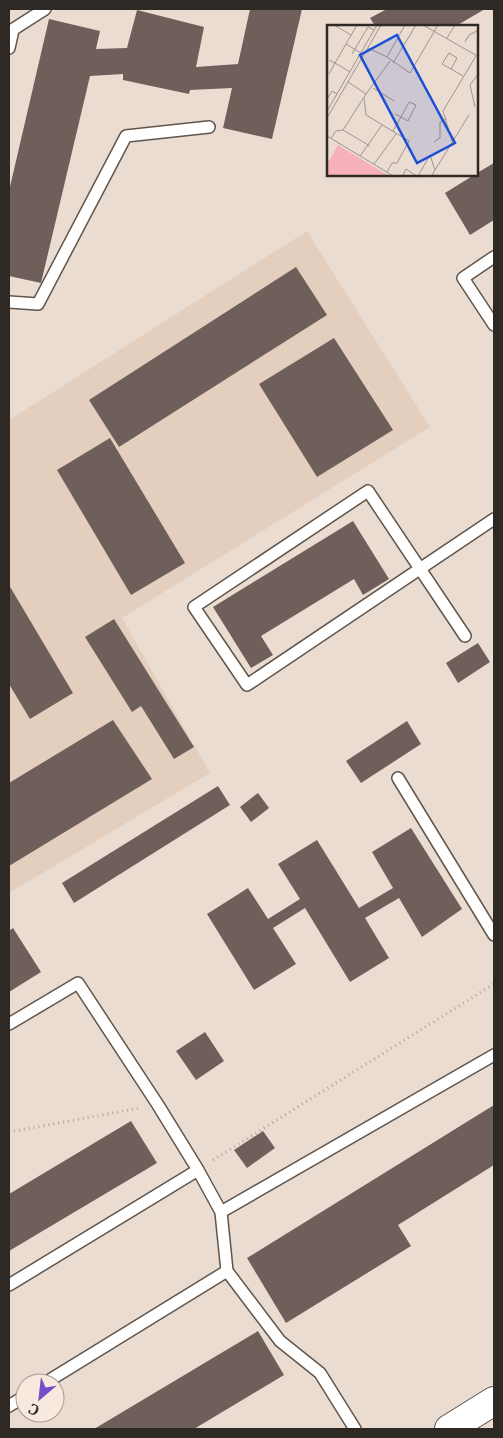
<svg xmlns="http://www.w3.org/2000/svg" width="503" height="1438" viewBox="0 0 503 1438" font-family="Merriweather,serif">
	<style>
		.built { fill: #e4cfbf }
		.building { fill: #6f5f5b }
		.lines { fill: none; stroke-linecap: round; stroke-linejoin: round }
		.service-casing { stroke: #61554b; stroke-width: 14 }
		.secondary-casing { stroke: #61554b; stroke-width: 30 }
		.path { stroke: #b0a39b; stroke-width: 3; stroke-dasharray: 1 4; stroke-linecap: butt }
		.service { stroke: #fff; stroke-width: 11 }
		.secondary { stroke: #fff; stroke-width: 28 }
		.inset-road { fill: none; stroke: #a0948c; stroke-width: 1 }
		.view { fill: #1d4ed8; fill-opacity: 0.15; stroke: #1d4ed8; stroke-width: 2.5 }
		.inset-edge { fill: none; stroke: #2f2925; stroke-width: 2.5 }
	</style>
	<rect width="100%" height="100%" fill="#ebdcd1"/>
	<path class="built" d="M307,231l123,196 -308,191 88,155 -201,120v-473z"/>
	<path class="building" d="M250,9h52l-30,130 -49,-11 9,-40 -42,2 -1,4 -66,-14v-6l-33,2 -49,207 -32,-7v-85l40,-172 51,12 -4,18 31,-1 10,-38 67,17 -8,40 42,-3z
		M387,9h98l-29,17h-81l-5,-8z
		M494,163v57l-24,15 -25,-42 29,-18h3v-2z
		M296,267l31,48 -208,132 -30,-47z
		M334,338l59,92 -76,47 -58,-93z
		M110,438l75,125 -54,32 -74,-125z
		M353,521l36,58 -26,16 -9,-16 -93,57 12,19 -22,13 -38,-61z
		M9,585l64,108 -43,26 -21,-35z
		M114,619l80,128 -20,12 -33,-53 -9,6 -47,-75z
		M478,643l12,19 -32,21 -12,-20z
		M113,720l39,59 -143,87v-83z
		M407,721l14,23 -60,39 -15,-22z
		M218,786l12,19 -156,98 -12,-20z
		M258,793l11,15 -18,14 -11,-15z
		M411,828l51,81 -40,28 -23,-39 -34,20 24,40 -39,24 -45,-74 -32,20 23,36 -42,26 -47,-76 41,-26 20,31 32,-20 -22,-35 39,-24 42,68 34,-20 -21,-36z
		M13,928l28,44 -32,20v-61z
		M205,1032l19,29 -28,19 -20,-29z
		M494,1105v60l-96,60 13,21 -125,77 -39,-65z
		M131,1121l26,42 -148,88v-57z
		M263,1131l12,17 -28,20 -13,-18z
		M258,1331l26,44 -90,54h-100z"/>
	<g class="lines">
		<defs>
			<path id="service" d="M9,32l36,-23
				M9,48l4,-18
				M494,257l-31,21 31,47
				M9,302l29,2 88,-168 83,-9
				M465,636l-97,-145 -174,116 53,78 247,-166
				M398,778l96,157
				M9,1024l69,-41 80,122 40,65 23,42 6,59
				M221,1212l273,-157
				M9,1285l189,-115
				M45,1383l182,-112 53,70 40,32 35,56
				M9,1406l16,-10"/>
			<path id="secondary" d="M449,1429l45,-28"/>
		</defs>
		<use href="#service" class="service-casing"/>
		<use href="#secondary" class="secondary-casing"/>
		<path class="path" d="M9,1132l131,-24
			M213,1160l281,-176"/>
		<use href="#service" class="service"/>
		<use href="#secondary" class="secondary"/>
	</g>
	<g transform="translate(327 25)">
		<rect width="151" height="151" fill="#ebdcd1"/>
		<path d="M11,120l53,32h-64v-13z" fill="#f6b1bb"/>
		<path class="inset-road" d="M7,0l17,10M30,0l-11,19 15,9M96,0l56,32M120,13l8,-13M138,17l4,-7 10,-5M19,19l-11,19 15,9M41,23l19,9 18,-32M25,29l16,-27 6,3M60,32l23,16 28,-48M2,35l6,3 -6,11M66,38l23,-38M124,44l-9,-5 7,-11 8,5 -6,11 12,7M21,57l18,12 24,-33M46,63l21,13M37,73l2,17 43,26 -12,22h-5l-5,9M0,74l5,-8 5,3M148,82l-5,-22 9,-12M0,86l50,-86M0,93l54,-93M16,105l27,16M66,106l8,-14 8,-15 7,3 -8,16 -7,-4 -6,-3M0,111l68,41M4,113l5,-7 7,-1 23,-36M125,116l-9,-30 33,-55M107,117l6,-4v-16l7,-3M33,131l22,-31M47,139l22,-30M108,145l34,-55M91,151l12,-21 5,15 -4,7M75,152l4,-8 12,8"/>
		<path class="view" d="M70,10l58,108 -38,20 -57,-108z"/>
		<rect width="151" height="151" class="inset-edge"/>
	</g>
	<rect width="503" height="1438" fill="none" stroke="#2f2925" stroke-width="20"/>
	<g transform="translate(40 1398) rotate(208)"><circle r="24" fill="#f8e9de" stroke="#a89c94"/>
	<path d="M0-4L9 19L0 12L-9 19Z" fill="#774ec7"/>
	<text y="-8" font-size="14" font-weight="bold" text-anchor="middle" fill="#2f2925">С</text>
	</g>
</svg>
